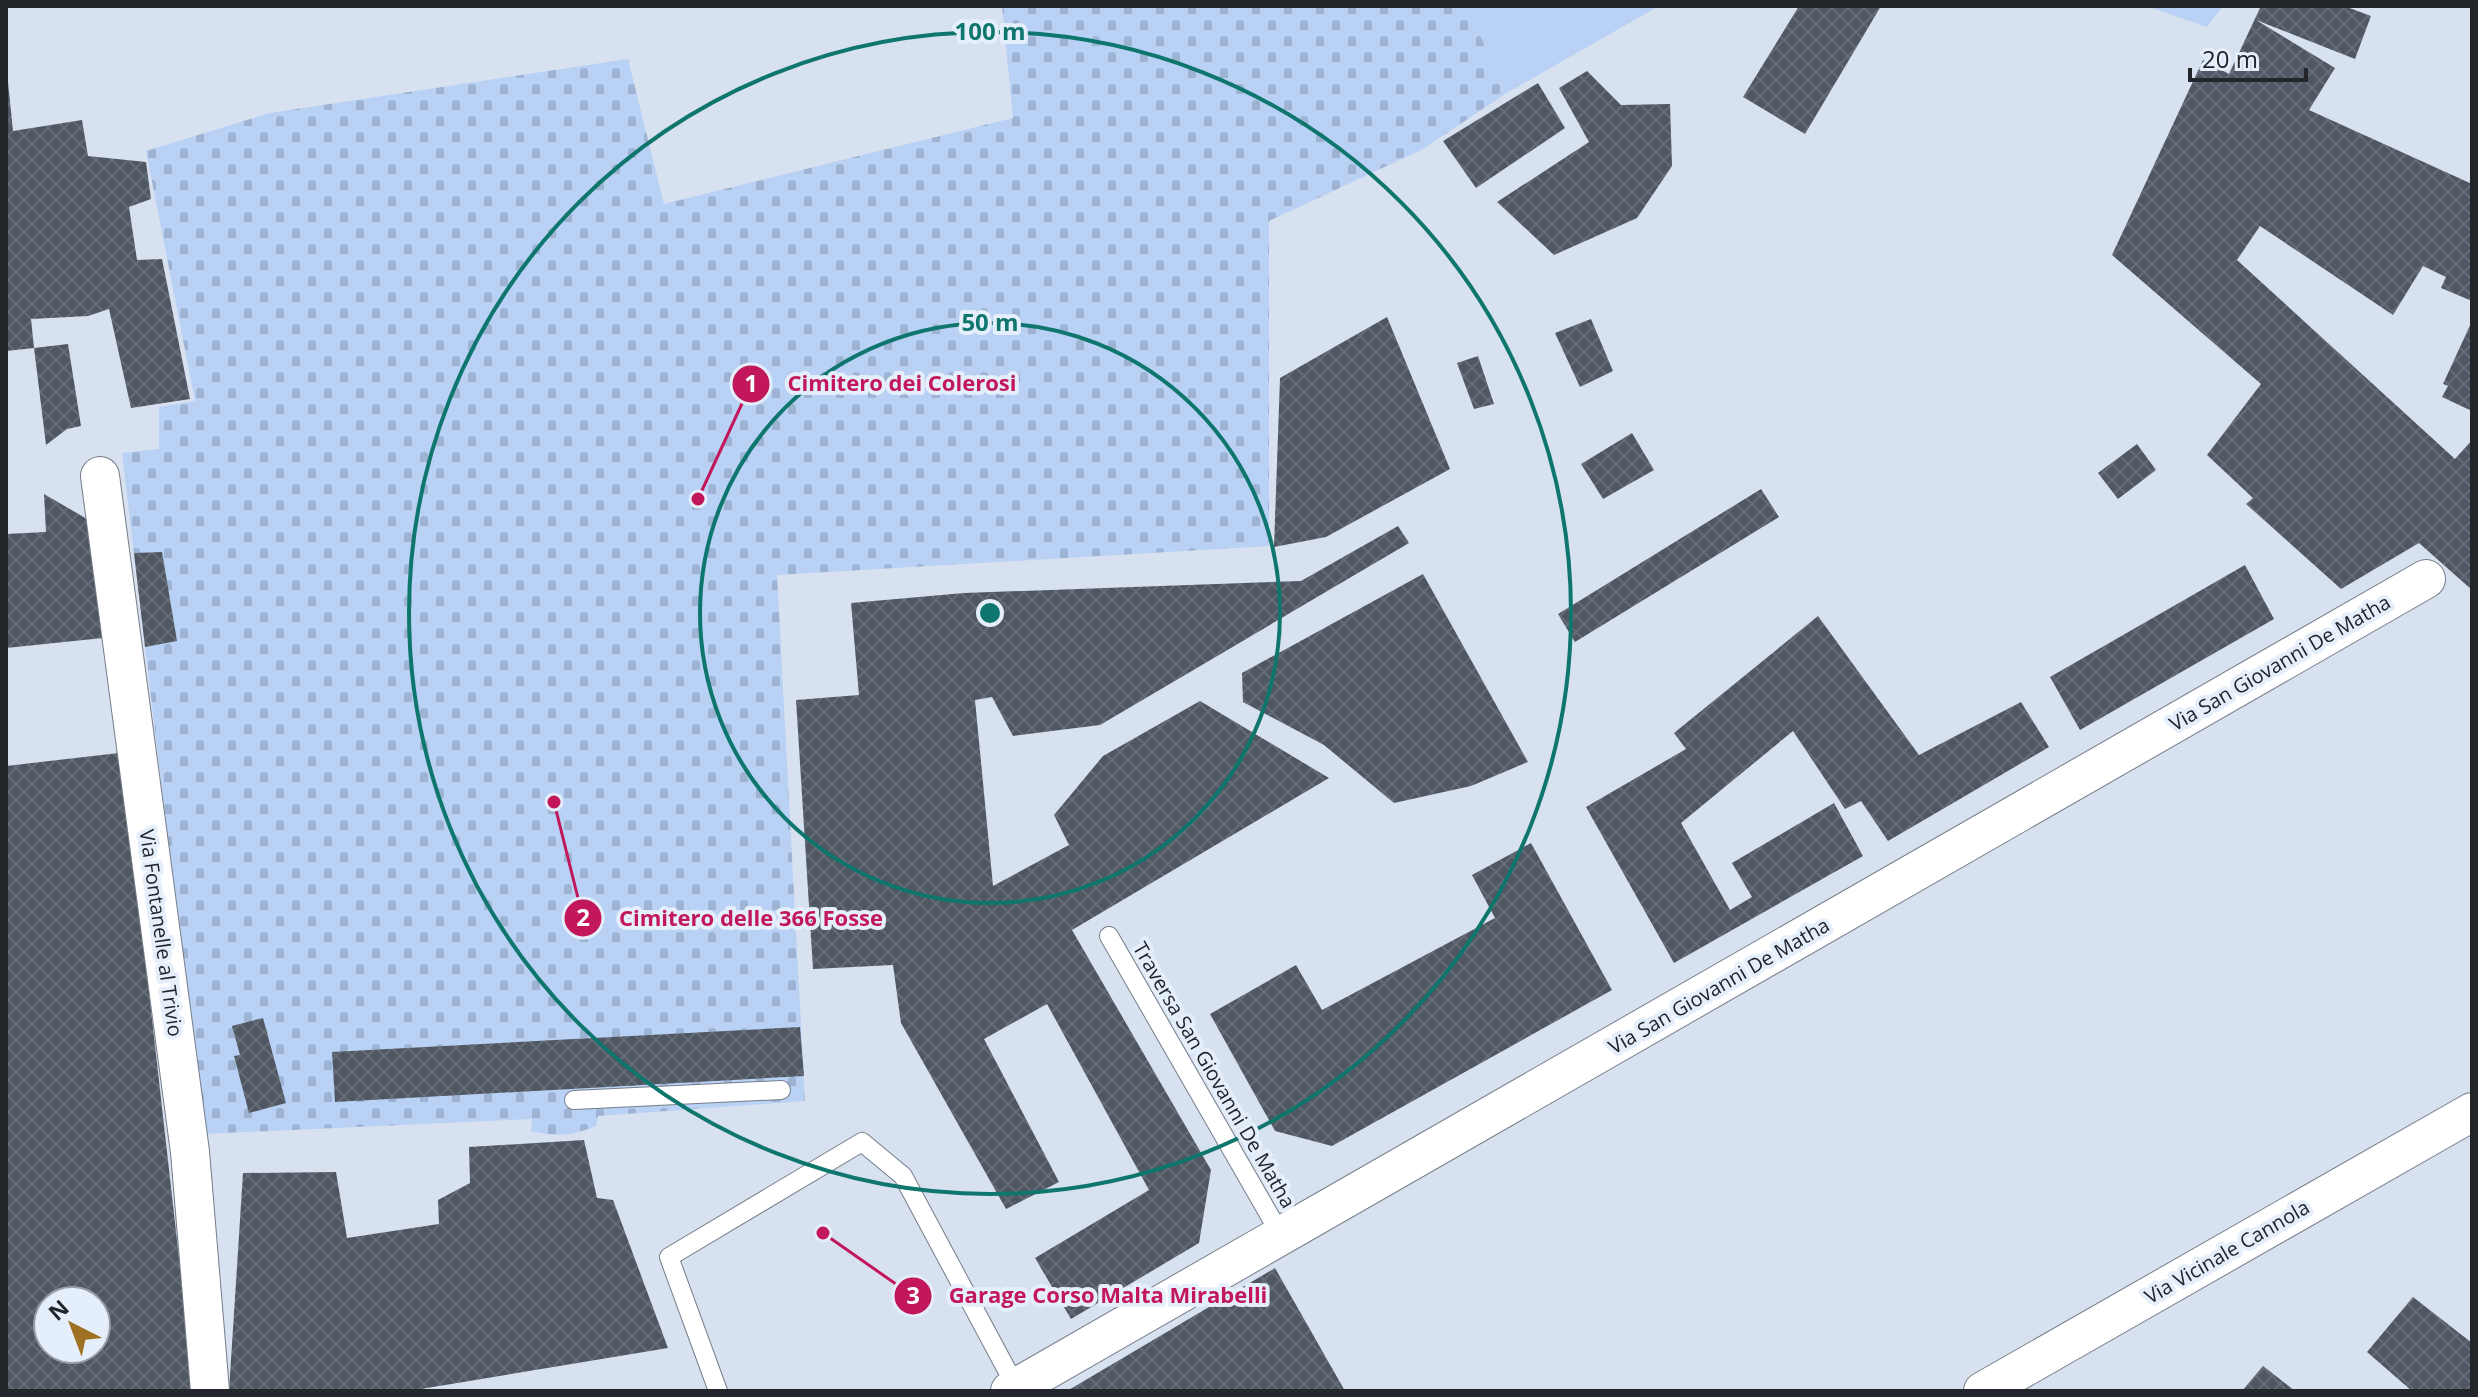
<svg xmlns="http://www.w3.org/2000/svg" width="2478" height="1397" viewBox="0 0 2478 1397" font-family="'Open Sans',sans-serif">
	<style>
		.green { fill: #b8d1f5 }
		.cemetery { fill: url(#cemetery-stones) }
		.building { fill: url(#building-cross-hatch); fill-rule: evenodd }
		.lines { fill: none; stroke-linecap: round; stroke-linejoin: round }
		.service-casing { stroke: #757d89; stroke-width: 20 }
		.minor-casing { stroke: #757d89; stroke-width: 40 }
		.service { stroke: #fff; stroke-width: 18 }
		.minor { stroke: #fff; stroke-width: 38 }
		.ring { fill: none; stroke: #0f766e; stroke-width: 4 }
		.labels { text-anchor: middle; stroke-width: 8; stroke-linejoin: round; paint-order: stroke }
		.street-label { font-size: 20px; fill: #22252a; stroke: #e5effc }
		.centre { fill: #0f766e; stroke: #e5effc; stroke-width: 4 }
		.ring-label { font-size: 24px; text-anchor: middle; font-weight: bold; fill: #0f766e; stroke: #e5effc; stroke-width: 8; stroke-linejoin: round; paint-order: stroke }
		.leader { fill: none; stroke: #c2185b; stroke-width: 3 }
		.callout-dot { fill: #c2185b; stroke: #e5effc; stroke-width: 3 }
		.mark-label { font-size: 24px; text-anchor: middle; font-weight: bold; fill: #fff }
		.callout-label { font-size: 22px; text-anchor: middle; font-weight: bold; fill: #c2185b; stroke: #e5effc; stroke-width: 8; stroke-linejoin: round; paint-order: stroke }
	</style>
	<defs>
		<pattern id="cemetery-stones" width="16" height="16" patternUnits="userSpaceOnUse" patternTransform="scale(2)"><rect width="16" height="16" fill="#b8d1f5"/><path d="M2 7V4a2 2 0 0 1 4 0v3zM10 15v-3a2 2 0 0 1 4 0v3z" fill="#9eb3d2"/></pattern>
		<pattern id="building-cross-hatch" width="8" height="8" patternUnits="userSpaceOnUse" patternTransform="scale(2)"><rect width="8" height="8" fill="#4f5762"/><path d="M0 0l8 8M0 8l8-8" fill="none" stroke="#656c75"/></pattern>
	</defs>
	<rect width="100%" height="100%" fill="#d8e1ef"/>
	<path class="green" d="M1468,6h191l-154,88z
		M2146,6h77l-16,21z"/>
	<path class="cemetery" d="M1002,6h466l37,88 -82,55 -154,72v325l-492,29 28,526 -207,15 -2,10c-23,10 -41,11 -65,5l1,-12 -329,15 -81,-681 37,-4v-42l36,-6 -49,-250 124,-38 358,-54 36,145 349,-86z"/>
	<path class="building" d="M1799,6h82l-76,128 -62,-37z
		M2261,6h83l27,10 -16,43 -99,-39 79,48 -26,42 163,74v117l-31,-13 5,-11 -23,-11 -30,49 -133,-89 -23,34 218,199 17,-19v150l-53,-47 -78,46 -95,-85 7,-6 -46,-43 54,-71 -149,-129 91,-195 26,14z
		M1587,71l34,34 49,-1 2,62 -35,52 -83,37 -57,-53 92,-60 -30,-54z
		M6,82h2l5,49 69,-11 6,36 58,6 5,37 -22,8 8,53 25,-1 28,140 -59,9 -22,-99 -21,7 -57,3 3,29 34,-4 13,82 -14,3 -21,16 -12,-97 -28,3z
		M1538,83l27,45 -89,60 -33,-47z
		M1387,317l63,152 -124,68 -52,10 6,-169z
		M1591,319l22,52 -33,16 -25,-54z
		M2472,321v90l-30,-14 6,-11 -5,-2z
		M1478,356l16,48 -20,5 -17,-46z
		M1632,433l22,37 -51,29 -22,-35z
		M2137,444l19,26 -38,29 -20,-26z
		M1761,489l18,28 -204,125 -17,-28z
		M44,494l43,25 16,119 -97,10v-114l40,-2z
		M1398,526l11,17 -309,182 -87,11 -21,-39 -17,3 18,186 76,-41 -15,-30 49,-59 97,-55 129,77 -257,152 139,240 -12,73 -128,76 -36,-61 114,-68 -102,-186 -63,35 75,143 -53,27 -105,-186 -8,-58 -80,4 -17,-269 63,-5 -8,-92 113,-10 337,-12z
		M162,552l15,89 -32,6 -11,-94z
		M2245,565l29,54 -194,111 -30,-53z
		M1423,574l105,188 -57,24 -77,17 -70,-58 -81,-43 -1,-29z
		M1818,616l101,139 102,-53 28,45 -161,94 -27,-40 -16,8 -52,-78 -112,92 49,87 22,-13 -20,-34 102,-60 29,53 -189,107 -88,-156 100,-58 -12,-16z
		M119,753l17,124 58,514h-188v-625zM48,1301h48v48h-48z
		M1531,843l81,147 -280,156 -57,-15 -65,-117 86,-49 26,45 173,-92 -23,-43z
		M263,1018l23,85 -37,10 -15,-57 6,-1 -8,-29z
		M800,1027l4,49 -469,26 -3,-50z
		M584,1140l13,58 16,2 55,148 -259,43h-180l14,-218 93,-1 11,66 92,-14 -1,-24 32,-17 -1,-36z
		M1275,1268l70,123h-278z
		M2413,1297l59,46v48h-60l-45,-39z
		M2263,1366l32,25h-53z"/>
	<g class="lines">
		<defs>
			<path id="service" d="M1109,936l173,301
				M574,1100l207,-10
				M718,1391l-49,-134 193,-115 41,34 113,211"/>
			<path id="minor" d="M100,476l90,676 20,239
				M1010,1391l1416,-812
				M1983,1391l489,-279"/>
		</defs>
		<use href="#service" class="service-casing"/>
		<use href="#minor" class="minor-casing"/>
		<use href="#service" class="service"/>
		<use href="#minor" class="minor"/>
	</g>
	<g class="ring">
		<circle cx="990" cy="613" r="290"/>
		<circle cx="990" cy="613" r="581"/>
	</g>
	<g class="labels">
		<g class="street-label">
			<text transform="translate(2280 663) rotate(-30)" y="7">Via San Giovanni De Matha</text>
			<text transform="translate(161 933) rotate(82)" y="7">Via Fontanelle al Trivio</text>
			<text transform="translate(1719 986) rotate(-30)" y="7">Via San Giovanni De Matha</text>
			<text transform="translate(1214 1075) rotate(60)" y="7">Traversa San Giovanni De Matha</text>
			<text transform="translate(2227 1252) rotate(-30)" y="7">Via Vicinale Cannola</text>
		</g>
	</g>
	<circle cx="990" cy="613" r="12" class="centre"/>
	<g class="ring-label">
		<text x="990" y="40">100 m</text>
		<text x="990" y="331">50 m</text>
	</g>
	<path class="leader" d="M698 499L751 384M554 802L583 918M823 1233L913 1296"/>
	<g class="callout-dot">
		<circle cx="698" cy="499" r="8"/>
		<circle cx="554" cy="802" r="8"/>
		<circle cx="823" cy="1233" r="8"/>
		<circle cx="751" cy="384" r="20"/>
		<circle cx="583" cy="918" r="20"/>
		<circle cx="913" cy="1296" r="20"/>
	</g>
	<g class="mark-label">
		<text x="751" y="392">1</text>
		<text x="583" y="926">2</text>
		<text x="913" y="1304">3</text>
	</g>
	<g class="callout-label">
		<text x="902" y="391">Cimitero dei Colerosi</text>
		<text x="751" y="926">Cimitero delle 366 Fosse</text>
		<text x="1108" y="1303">Garage Corso Malta Mirabelli</text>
	</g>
	<rect width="2478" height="1397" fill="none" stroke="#22252a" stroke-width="16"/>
	<g transform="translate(72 1325) rotate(318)"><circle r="38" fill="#e5effc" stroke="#979ea8" stroke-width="2"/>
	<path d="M0-6L14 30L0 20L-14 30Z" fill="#9e7222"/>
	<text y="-12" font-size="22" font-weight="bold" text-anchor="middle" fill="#22252a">N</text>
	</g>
	<path d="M2190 68v12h116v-12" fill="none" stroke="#22252a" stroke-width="4"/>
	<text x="2202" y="68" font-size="24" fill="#22252a" stroke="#e5effc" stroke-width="6" paint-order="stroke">20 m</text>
</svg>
